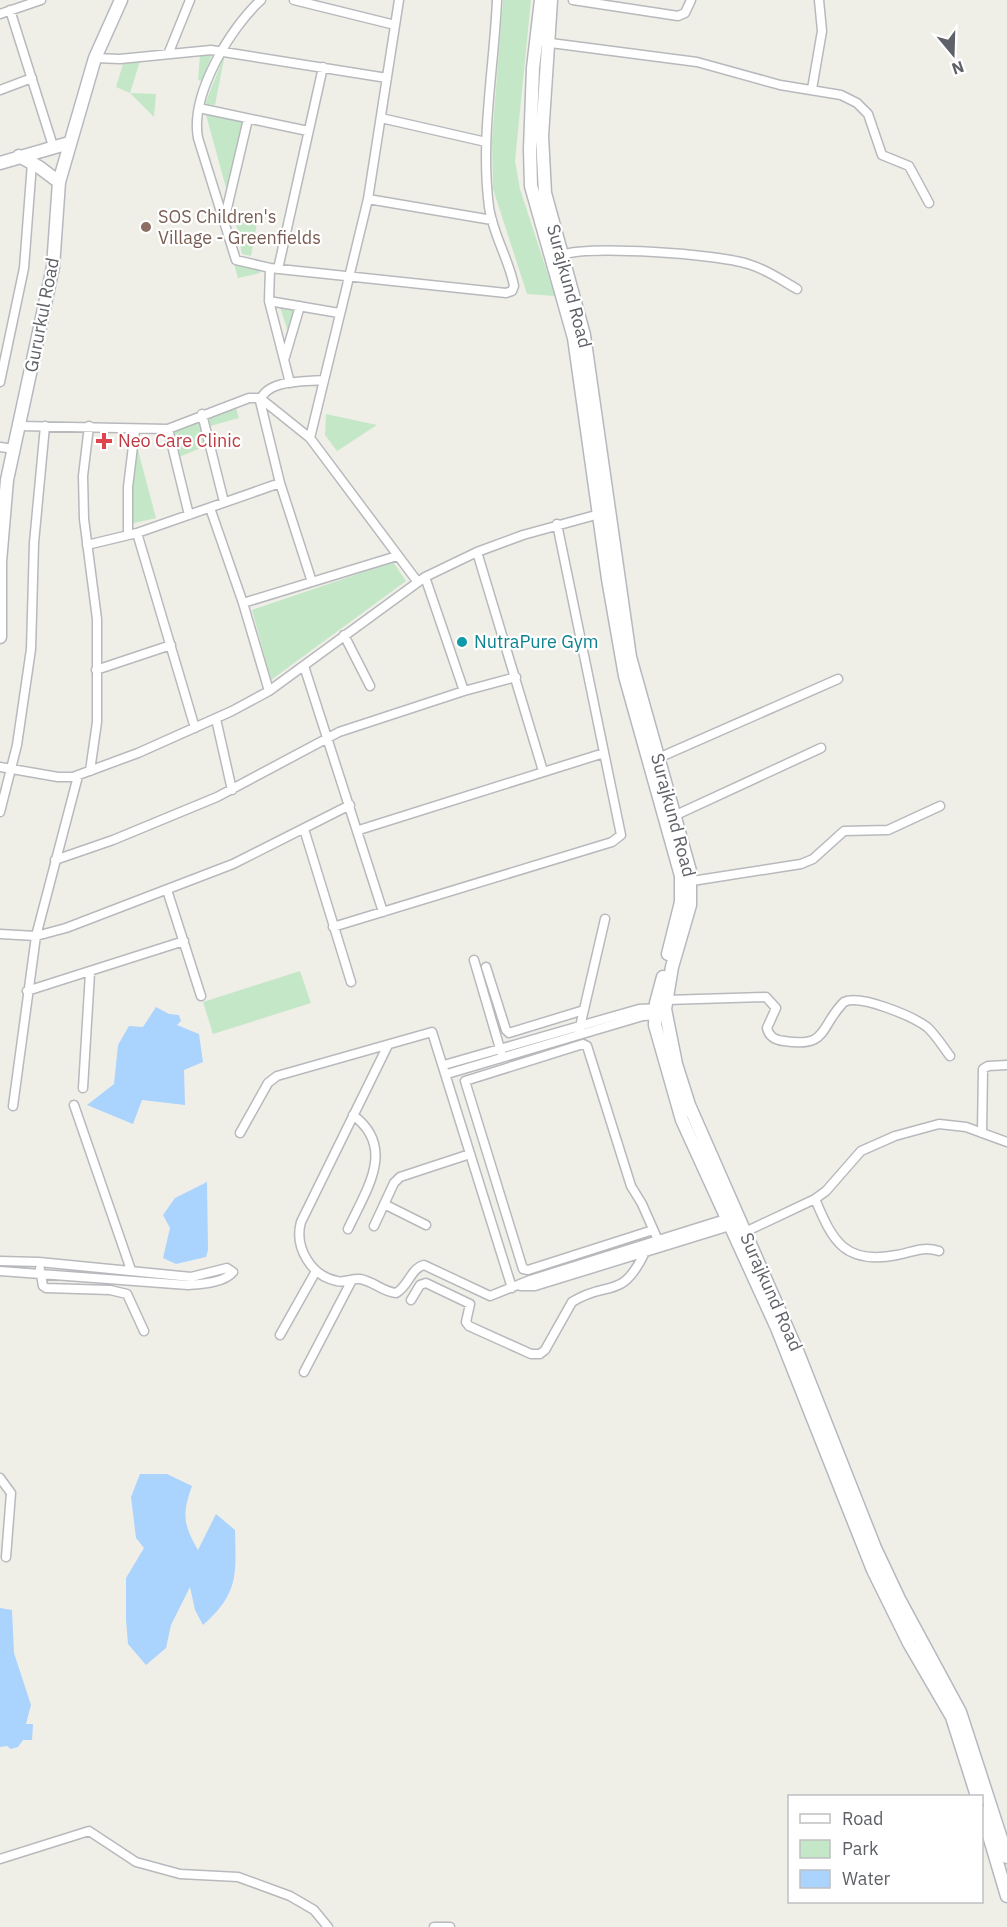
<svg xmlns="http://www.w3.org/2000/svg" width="1007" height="1927" viewBox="0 0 1007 1927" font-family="'IBM Plex Sans',sans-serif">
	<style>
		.green { fill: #c4e7c7 }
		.water { fill: #aad3fe }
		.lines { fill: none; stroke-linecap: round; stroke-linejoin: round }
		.street-casing { stroke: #b7b9bd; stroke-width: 11 }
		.secondary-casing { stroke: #b5b8be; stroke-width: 15 }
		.street { stroke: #fff; stroke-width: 8 }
		.secondary { stroke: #fff; stroke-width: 12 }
		.education-dot { fill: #8d6e63; stroke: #fff; stroke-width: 2 }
		.health-dot { fill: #e0444e; stroke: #fff; stroke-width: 2 }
		.culture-dot { fill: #0f9aa8; stroke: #fff; stroke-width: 2 }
		.labels { text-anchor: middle; stroke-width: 4.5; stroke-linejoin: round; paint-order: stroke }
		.education-label { font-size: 18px; fill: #785e54; stroke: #fff; text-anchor: start }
		.street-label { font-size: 18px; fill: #5e6167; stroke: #fff }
		.health-label { font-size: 18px; fill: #be3a42; stroke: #fff; text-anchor: start }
		.culture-label { font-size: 18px; fill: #0d838f; stroke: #fff; text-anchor: start }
	</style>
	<rect width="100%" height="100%" fill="#f0efe7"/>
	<path class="green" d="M503,0h28l-16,161 5,28 35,107 -28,-2 -34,-105 -1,-49z
		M200,54h12l-10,27 -4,-1z
		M225,54l-10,51 -10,-1z
		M140,61l-10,32 26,1 -2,23 -24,-24 -14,-6 7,-23z
		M206,115l37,7 -15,73z
		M235,219l22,4 -6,33 -9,-2z
		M234,264l25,5 1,4 -22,5z
		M279,304l18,3 -8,28z
		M235,405l4,13 -36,10 5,17 -29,12 -7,-26z
		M326,414l51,11 -40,26 -12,-16z
		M134,435l22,83 -30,7z
		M393,562l13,19 -135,99 -19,-70z
		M300,971l11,32 -98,31 -10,-32z"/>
	<path class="water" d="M156,1007l13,7 10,1 2,6 -4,4 22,9 4,28 -19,8 1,35 -43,-5 -9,24 -46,-19 27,-21 4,-39 11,-19 14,1z
		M207,1182l1,68 -2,7 -30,7 -13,-6 7,-30 -7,-13 12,-17z
		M140,1474h27l25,12c-10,28 -9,38 6,64l18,-36 19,16c1,45 4,63 -32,95l-8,-15 -5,-23 -19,38 -5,23 -20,17 -18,-21 -2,-25v-41l18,-30 -8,-10 -5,-41z
		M0,1608l12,2 2,43 17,52 -5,19h7l-1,16h-9l-5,7 -7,2 -4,-3 -7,1z"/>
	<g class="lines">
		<defs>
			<path id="street" d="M261,0c-31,28 -71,95 -63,138l38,122 34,8 236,25 6,-2 2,-5c-5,-27 -21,-51 -25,-79 -9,-69 5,-138 8,-207
				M294,0l101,25
				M573,0l105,16 7,-3 6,-13
				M10,10l43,136
				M0,14l41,-14
				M543,42l154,20 83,23 61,10 16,8 11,11 14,41 27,11 20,37
				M169,52l21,-52
				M95,58l25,1 91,-9 176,28
				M812,89l10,-58 -3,-31
				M0,90l32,-12
				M199,108l109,23
				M381,118l105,24
				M368,199l124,21
				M224,221l24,-102
				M561,255c29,-10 157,-1 187,9 18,5 33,16 49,25
				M270,268l-1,33 21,82
				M278,269l45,-202
				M269,301l70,12
				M285,357l15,-51
				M0,382l24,-114 8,-105
				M202,414l22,88
				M20,426l148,3 81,-31h11l50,40 107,143
				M89,426l-6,50 1,43 13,100v103l-7,49
				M168,429l21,86
				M310,438l58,-239 31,-199
				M0,447l14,2
				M210,508l33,95 26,88
				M137,533l58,195
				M128,535v-48l7,-57
				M87,545l50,-12 143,-50
				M477,552l66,219
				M425,577l39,114
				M312,582l-32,-99 -20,-82c7,-22 44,-19 63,-21
				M243,603l154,-47
				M344,635l26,51
				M304,666l79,246
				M96,670l75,-25
				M216,719l16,71
				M656,759l182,-80
				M0,767l58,10h15l65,-24 94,-42 37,-20 156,-114 52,-25 46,-17 80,-22
				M0,812l17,-67 14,-96 3,-106 11,-117
				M676,815l145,-67
				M304,829l47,153
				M359,830l245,-77
				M55,860l58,-20 104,-43 122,-65 125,-41 52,-14
				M692,881l109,-17 12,-5 31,-28 44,-1 52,-24
				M167,890l34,106
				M333,927l279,-85 9,-7 -64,-311
				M0,934l36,2 30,-8 167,-64 117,-59
				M474,960l27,92
				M486,967l20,63 3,3 75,-23
				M27,991l157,-50
				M666,1000l100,-3 10,11 -9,20c2,9 8,12 17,13 45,7 35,-14 60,-39 16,-8 68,14 83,25 9,8 16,20 23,29
				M579,1031l26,-112
				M388,1045l-87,177c-7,25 10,54 36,59 8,2 15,-3 23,-2 13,2 23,13 36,14 12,-6 15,-25 28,-28l66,31 40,-16 202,-63
				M444,1065l195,-56 22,-1
				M447,1074l196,-58 17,-1
				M83,1088l7,-115
				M74,1105l57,165
				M13,1106l23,-170 42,-160
				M240,1133l28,-50 9,-7 155,-44 80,256
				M982,1133l1,-64 5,-3 19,-1
				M815,1199c18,43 30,66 82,56 16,-3 26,-9 42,-4
				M384,1204l42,21
				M374,1226l20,-43 6,-6 70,-23
				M348,1229c18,-39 49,-81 5,-114
				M653,1230l-125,40 -5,-1 -58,-188 118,-37 4,2 44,140 11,18 19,43
				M745,1232l70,-33 11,-8 35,-40 34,-15 44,-12 27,3 41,15
				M0,1261l39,1 152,15 36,-9 6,4c-9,11 -32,12 -45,13l-188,-14
				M40,1269l3,17 3,2 64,2 17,4 17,37
				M521,1286h14l198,-61
				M411,1300l9,-15 6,-2 44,21 -4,18 3,4 62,28h9l5,-4 27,-48c37,-23 49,0 73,-50
				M280,1335l36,-64
				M304,1372l48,-92
				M0,1478l11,15 -5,64
				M0,1859l89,-28 47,31 44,12 58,3 52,19 24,14 14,17
				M434,1927h16"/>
			<path id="secondary" d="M541,0l-8,68 -3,81 1,37 43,152 34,241 17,97 56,200v26l-13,52
				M551,0l-9,136 3,57 39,142 46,322 60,214v34l-18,62 -7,42 11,55 13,41 109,248 77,195 24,51 61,113 47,145
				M19,156l20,11 20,15
				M0,163l69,-20
				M0,637v-75l7,-82 46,-213 6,-85 36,-124 26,-58
				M663,977l-7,26 -1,22 27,95 95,208 96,242 36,73 43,74 25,79
				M982,1812l25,84"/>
		</defs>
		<use href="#street" class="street-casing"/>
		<use href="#secondary" class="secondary-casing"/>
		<use href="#street" class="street"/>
		<use href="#secondary" class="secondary"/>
	</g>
	<circle class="education-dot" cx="146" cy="227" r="6"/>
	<path class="health-dot" d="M101 432h6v6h6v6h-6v6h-6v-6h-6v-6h6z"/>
	<circle class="culture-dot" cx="462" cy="642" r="6"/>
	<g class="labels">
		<g class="education-label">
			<text x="158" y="223">SOS Children's<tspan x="158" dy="21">Village - Greenfields</tspan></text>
		</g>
		<g class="street-label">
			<text transform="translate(569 286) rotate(75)" y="6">Surajkund Road</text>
			<text transform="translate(42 315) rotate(-79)" y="6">Gururkul Road</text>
			<text transform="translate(673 815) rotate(75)" y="6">Surajkund Road</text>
			<text transform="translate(771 1292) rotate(66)" y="6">Surajkund Road</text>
		</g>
		<g class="health-label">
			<text x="118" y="447">Neo Care Clinic</text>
		</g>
		<g class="culture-label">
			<text x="474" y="648">NutraPure Gym</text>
		</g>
	</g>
	<rect x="788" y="1795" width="195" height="108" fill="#ffffff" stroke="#bfc0c2" stroke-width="1.5"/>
	<rect x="800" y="1814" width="30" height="9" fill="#ffffff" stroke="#bfc0c2" stroke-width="1.5"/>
	<text x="842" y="1825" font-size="18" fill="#5e6167">Road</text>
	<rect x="800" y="1840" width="30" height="18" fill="#c4e7c7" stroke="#bfc0c2" stroke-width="1.5"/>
	<text x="842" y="1855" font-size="18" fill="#5e6167">Park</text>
	<rect x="800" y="1870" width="30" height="18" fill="#aad3fe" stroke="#bfc0c2" stroke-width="1.5"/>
	<text x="842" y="1885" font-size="18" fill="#5e6167">Water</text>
	<g transform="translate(953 54) rotate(161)" stroke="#ffffff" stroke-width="4.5" paint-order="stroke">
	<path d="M0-4.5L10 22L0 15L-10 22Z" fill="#5e6167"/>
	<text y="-9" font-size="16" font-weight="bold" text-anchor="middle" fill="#5e6167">N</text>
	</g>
</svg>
